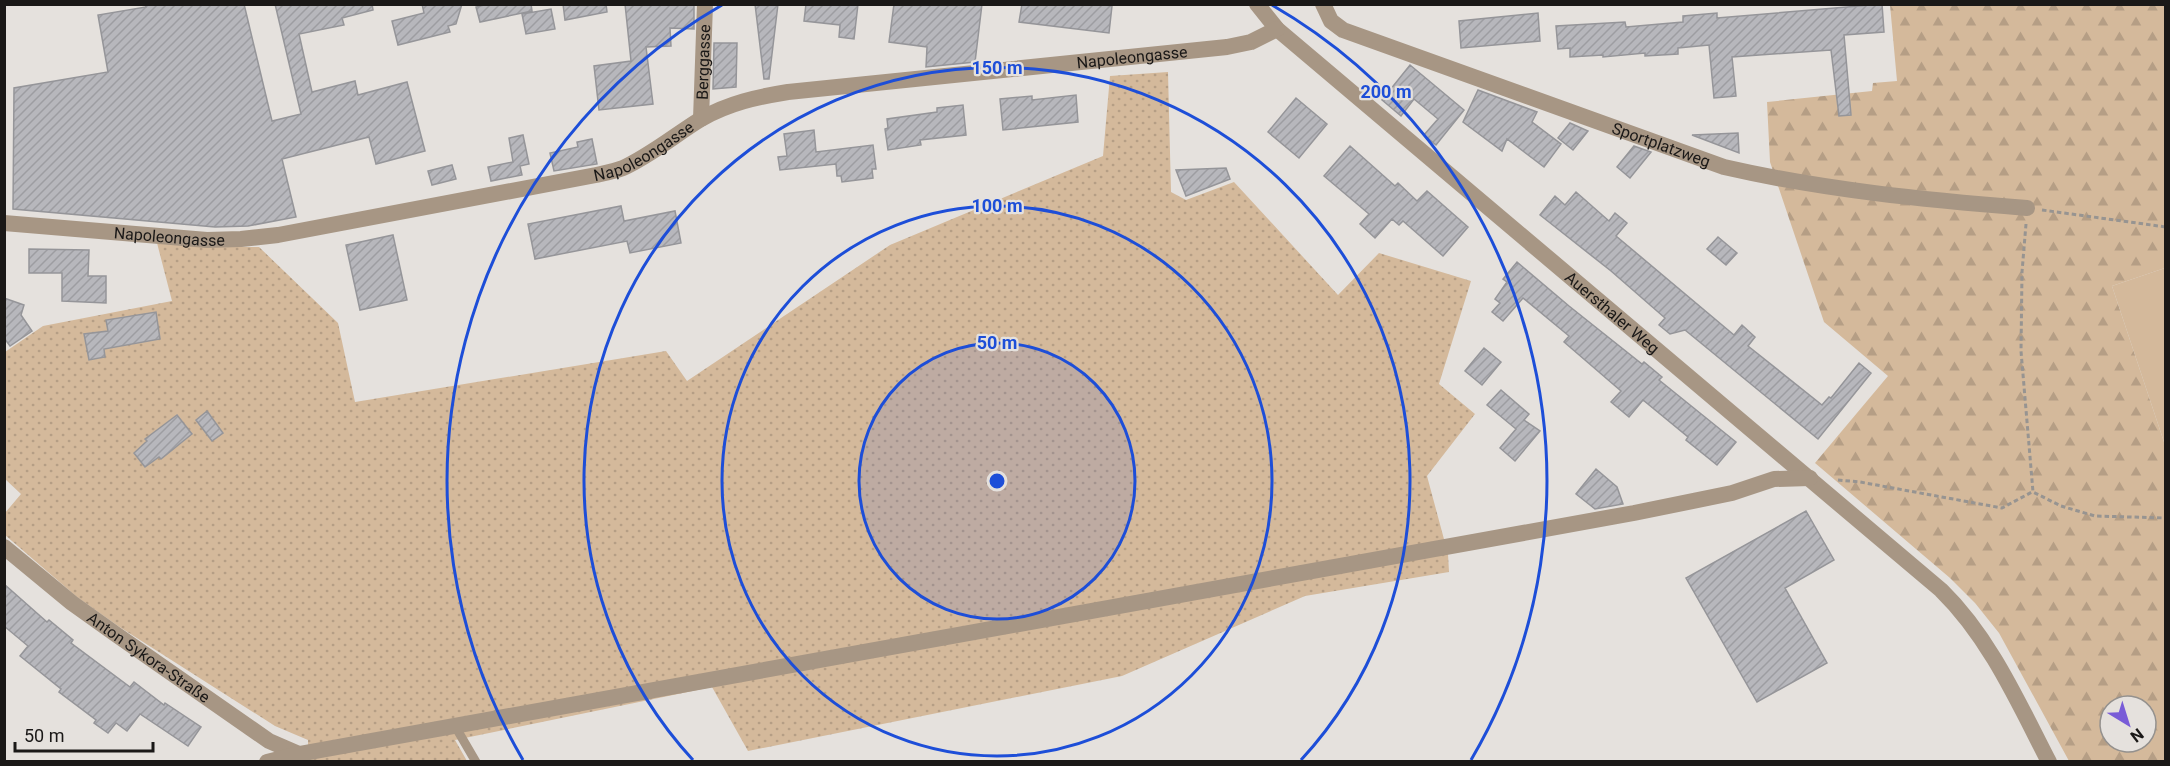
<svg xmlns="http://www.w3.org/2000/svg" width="2170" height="766" viewBox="0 0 2170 766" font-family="Roboto,sans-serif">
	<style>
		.grass { fill: url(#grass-dots) }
		.forest { fill: url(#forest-firs); fill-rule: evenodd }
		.park { fill: #d4b99b }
		.building { fill: url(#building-hatch); stroke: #959599; stroke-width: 1.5 }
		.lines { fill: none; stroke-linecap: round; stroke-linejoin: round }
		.path { stroke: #979491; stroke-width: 3; stroke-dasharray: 4.5 3; stroke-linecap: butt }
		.service { stroke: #a79684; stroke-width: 9 }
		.minor { stroke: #a79684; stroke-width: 16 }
		.ring { fill: none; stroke: #1d4ed8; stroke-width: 3 }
		.labels { text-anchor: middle; stroke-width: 4.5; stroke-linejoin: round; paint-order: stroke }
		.street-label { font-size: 16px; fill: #1a1817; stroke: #e5e1dd }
		.centre { fill: #1d4ed8; stroke: #e5e1dd; stroke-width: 3 }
		.ring-label { font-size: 18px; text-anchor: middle; font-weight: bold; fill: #1d4ed8; stroke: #e5e1dd; stroke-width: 4.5; stroke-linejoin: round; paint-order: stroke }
	</style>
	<defs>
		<pattern id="grass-dots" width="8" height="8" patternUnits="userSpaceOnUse" patternTransform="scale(1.5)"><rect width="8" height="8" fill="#d4b99b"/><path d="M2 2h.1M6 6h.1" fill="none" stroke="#b59e85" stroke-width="1.8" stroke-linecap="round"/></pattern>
		<pattern id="forest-firs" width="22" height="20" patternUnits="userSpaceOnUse" patternTransform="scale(1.5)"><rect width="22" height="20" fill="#d4b99b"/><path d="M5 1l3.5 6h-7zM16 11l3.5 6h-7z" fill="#b59e85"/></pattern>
		<pattern id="building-hatch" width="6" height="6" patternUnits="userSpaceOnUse" patternTransform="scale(1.5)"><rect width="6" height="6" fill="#b7b7bc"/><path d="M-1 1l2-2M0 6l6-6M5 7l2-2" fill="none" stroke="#9d9da1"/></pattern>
	</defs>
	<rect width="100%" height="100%" fill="#e5e1dd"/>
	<path class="grass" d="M1168,72l3,120 15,8 48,-18 104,113 41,-42 92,28 -32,103 36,30 -48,62 21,78 1,18 -144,24 -183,80 -374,75 -36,-64 -257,53 12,21h-159v-21l-33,-14 -157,-100 -41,-29 -72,-62v-22l16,-19 -16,-15v-127l38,-26 129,-25 -15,-58 49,4h53l79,76 17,79 311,-51 21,30 203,-136 213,-89 7,-80z"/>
	<path class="forest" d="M1890,5h275v263l-53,18 53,159v316h-96l-70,-128 -24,-30 -25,-25 -135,-115 73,-87 -64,-54 -54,-160 -3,-60 105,-11 1,-8 24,-2zM2110,706h36v36h-36z"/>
	<path class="park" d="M2165,268h1l-1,177 -53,-159z"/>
	<path class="building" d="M145,4h99l28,117 29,-7 -26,-110h97l1,6 -31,8 2,7 -45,9 13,58 43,-11 3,14 49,-13 18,69 -49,13 -7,-27 -87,22 14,58 -48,9 -33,1 -202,-18 1,-121 94,-16 -10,-57 48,-8z
		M422,4h40l-6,20 -8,2 2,6 -52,13 -6,-24 32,-8z
		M488,4h43l1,7 -52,11 -4,-15z
		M563,4h43l1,8 -42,8z
		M625,4h69v25l-24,-1 1,18 -25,1 7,57 -54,6 -5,-44 37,-5z
		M755,4h23l-9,75h-5z
		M806,4h52l-4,35 -15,-2 1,-12 -36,-4z
		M894,4h88l-7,58 -49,5 1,-20 -38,-5z
		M1022,4h76l14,2 -3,27 -90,-11z
		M1882,4l2,28 -40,3 7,80 -12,1 -8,-66 -99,7 4,39 -22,2 -5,-53 -31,3v6l-33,2v-3l-42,4v-2l-33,2v-9l-12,1 -2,-23 69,-4 1,5 57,-5v-6l34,-3v5z
		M551,9l4,20 -29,5 -4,-20z
		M1538,13l2,28 -79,7 -2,-27z
		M714,43h23l-1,44 -23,2z
		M1410,65l54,45 -28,35 -12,-10 14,-16 -24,-20 -13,17 -19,-16z
		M1478,90l59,22 -5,10 29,22 -17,23 -37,-28 -5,12 -39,-29z
		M1076,95l2,27 -75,8 -3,-31 32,-3v4z
		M1296,98l31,26 -28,34 -31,-26z
		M963,105l3,30 -46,5 1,5 -33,5 -3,-21 3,-1 -1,-9 50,-7v-4z
		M1570,123l18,8 -15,19 -15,-12z
		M814,130l2,22 57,-7 3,24h-4l1,9 -31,4 -1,-6h-4l-1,-12 -56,6 -2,-13 9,-1 -3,-22z
		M1738,133l1,20 -47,-18z
		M523,135l6,29 -9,2 2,9 -31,6 -3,-14 25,-5 -4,-24z
		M592,139l5,25 -43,7 -4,-18 28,-6 -1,-5z
		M1350,146l45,40 3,-3 19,18 10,-10 41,36 -25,29 -40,-35 -4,4 -7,-6 -17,19 -15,-14 9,-10 -45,-38z
		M1634,146l17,6 -21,26 -13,-11z
		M452,165l4,14 -24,6 -4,-14z
		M1226,168l4,11 -44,17 -10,-26z
		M1576,192l33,29 6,-8 12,10 -11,13 118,99 8,-10 13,12 -7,9 74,59 7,-8 2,1 28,-35 12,10 -53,66 -133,-109 -15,4 -11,-9 6,-7 -54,-47 -71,-56 15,-19 10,9z
		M621,206l3,15 51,-10 6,32 -51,10 -3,-12 -92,18 -7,-35z
		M393,235l14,65 -47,10 -14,-65z
		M1718,237l19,16 -11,12 -19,-16z
		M29,249l60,1 -1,26h18v27l-44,-2v-28h-33z
		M1517,262l52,44 73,58 2,-2 18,15 -3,3 77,62 -19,23 -31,-25 2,-3 -45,-37 -14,17 -18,-15 10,-11 -57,-49 5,-6 -46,-38 -20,23 -11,-9 8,-9 -5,-4 12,-17 -4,-3z
		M4,298l20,7 -3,10 11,16 -22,15 -6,-8z
		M156,312l4,27 -56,10 1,8 -16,3 -5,-26 24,-3 -2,-11z
		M1484,348l17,14 -19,23 -17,-14z
		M1501,390l28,24 -5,6 16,11 -25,30 -15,-13 16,-19 -29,-24z
		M207,411l16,22 -11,8 -16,-21z
		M177,415l15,19 -31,25 -2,-2 -14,10 -11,-14 13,-12 -2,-2z
		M1596,469l21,18 6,17 -28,5 -19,-15z
		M1806,511l28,49 -49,28 42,75 -70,39 -71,-124z
		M4,584l43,38 2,-2 24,20 -2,3 59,44 4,-5 30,23 1,-2 36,24 -13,19 -48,-32 -13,17 -11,-8 -8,10 -14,-10 2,-3 -37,-28 2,-3 -41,-33 8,-10 -24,-20z"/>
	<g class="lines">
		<path class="path" d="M2042,210l124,17
			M2026,224l-4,48 -1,79 12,141 28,14 34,10 71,2
			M1838,480l22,2 142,26 30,-16"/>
		<path class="service" d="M455,726l21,36"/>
		<g class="minor">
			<path id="s1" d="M1257,4l20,25 664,561c49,48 77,112 108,172"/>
			<path id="s2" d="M1323,4l8,17 12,9 381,137c100,23 202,33 303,41"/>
			<path id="s3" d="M701,119l4,-115"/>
			<path id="s4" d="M4,223l203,17 34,-1 37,-4 318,-60c9,-2 19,-4 27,-7 28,-13 52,-33 78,-49 28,-16 56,-22 87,-27l439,-45 24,-5 26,-13"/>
			<path id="s5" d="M4,547l68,56 42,30 155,108 30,13"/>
			<path d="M267,762l32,-8 1335,-241 98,-20 42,-14 36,-1"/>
		</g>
	</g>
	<circle cx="997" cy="481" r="138" fill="#1d4ed8" fill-opacity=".12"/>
	<g class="ring">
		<circle cx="997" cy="481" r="138"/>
		<circle cx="997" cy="481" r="275"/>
		<path d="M693 760A413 413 0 1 1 1301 760"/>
		<path d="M523 760A550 550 0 0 1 722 5M1272 5A550 550 0 0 1 1471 760"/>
	</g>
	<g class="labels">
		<g class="street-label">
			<text dy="6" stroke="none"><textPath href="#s4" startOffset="1156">Napoleongasse</textPath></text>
			<text dy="6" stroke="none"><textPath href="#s3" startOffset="57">Berggasse</textPath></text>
			<text dy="6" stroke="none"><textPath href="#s2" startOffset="372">Sportplatzweg</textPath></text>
			<text dy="6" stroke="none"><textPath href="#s4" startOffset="652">Napoleongasse</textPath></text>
			<text dy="6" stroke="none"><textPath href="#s4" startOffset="166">Napoleongasse</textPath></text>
			<text dy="6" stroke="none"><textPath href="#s1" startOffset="471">Auersthaler Weg</textPath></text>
			<text dy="6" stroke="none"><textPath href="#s5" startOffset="182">Anton Sykora-Straße</textPath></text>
		</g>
	</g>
	<circle cx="997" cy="481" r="9" class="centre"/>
	<g class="ring-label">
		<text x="997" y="74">150 m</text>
		<text x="1386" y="98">200 m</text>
		<text x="997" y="212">100 m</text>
		<text x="997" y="349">50 m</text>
	</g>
	<rect width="2170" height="766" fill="none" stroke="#1a1817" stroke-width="12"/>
	<g transform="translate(2128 724) rotate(142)"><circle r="28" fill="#e5e1dd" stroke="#94918e" stroke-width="1.5"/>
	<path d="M0-4.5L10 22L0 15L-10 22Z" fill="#795cd7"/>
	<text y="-9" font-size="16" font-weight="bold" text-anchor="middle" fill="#1a1817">N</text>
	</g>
	<path d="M15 742v9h138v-9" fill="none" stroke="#1a1817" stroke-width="3"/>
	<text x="24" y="742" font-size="18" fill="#1a1817" stroke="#e5e1dd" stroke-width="4.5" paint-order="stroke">50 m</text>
</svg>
